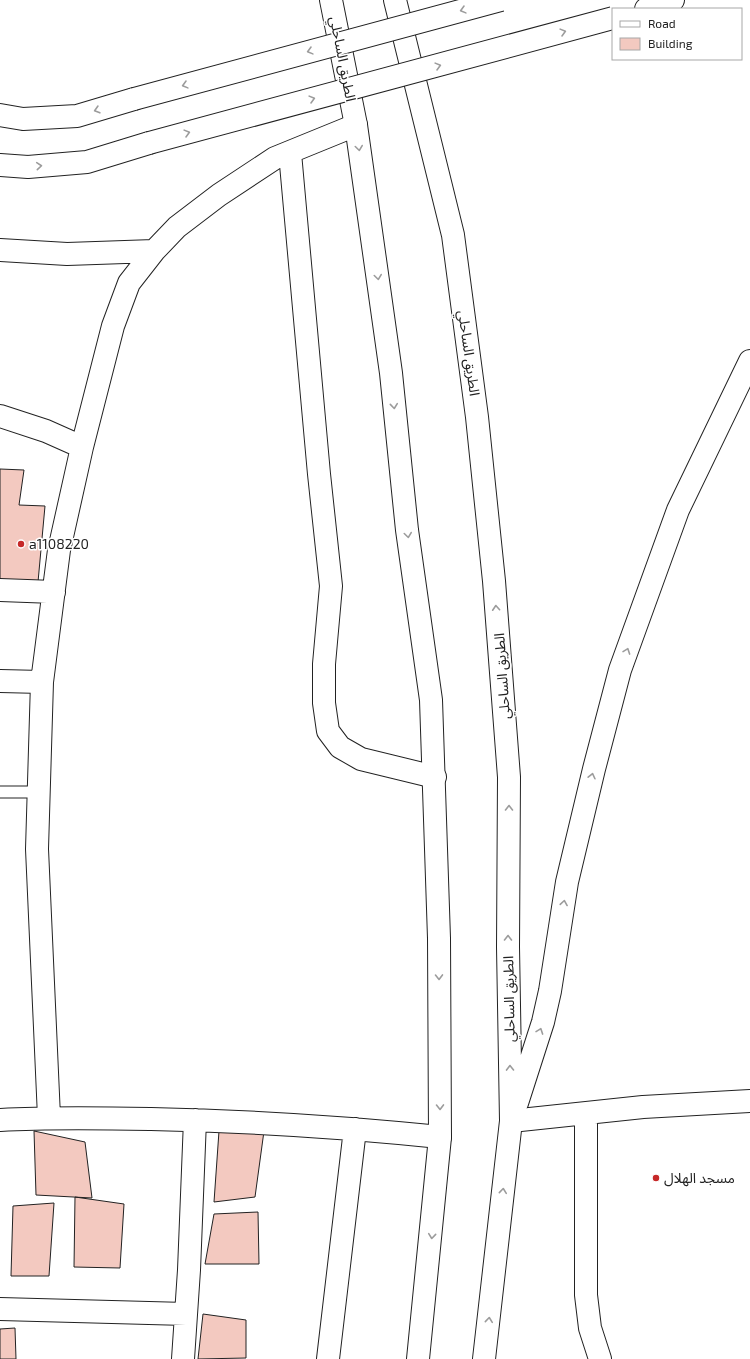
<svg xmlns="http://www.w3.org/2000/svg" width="750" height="1359" viewBox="0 0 750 1359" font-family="'Exo 2','Noto Sans Arabic',sans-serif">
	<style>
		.building { fill: #f3c9c0; stroke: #222 }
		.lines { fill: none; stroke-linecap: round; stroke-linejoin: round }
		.service-casing { stroke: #222; stroke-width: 13 }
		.minor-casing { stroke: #222; stroke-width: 24 }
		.trunk-casing { stroke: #222; stroke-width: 24 }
		.service { stroke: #fff; stroke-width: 11 }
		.minor { stroke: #fff; stroke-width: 22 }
		.trunk { stroke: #fff; stroke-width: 22 }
		.trunk-bridge-casing { stroke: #222; stroke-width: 24; stroke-linecap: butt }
		.trunk-bridge { stroke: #fff; stroke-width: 22 }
		.oneway { stroke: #9c9c9c }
		.poi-dot { fill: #c62828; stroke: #fff; stroke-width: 1.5 }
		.labels { text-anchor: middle; stroke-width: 3; stroke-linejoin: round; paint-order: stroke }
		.street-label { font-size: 14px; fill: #222; stroke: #fff }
		.poi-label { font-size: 14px; fill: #222; stroke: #fff; text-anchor: start }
	</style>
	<rect width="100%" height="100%" fill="#fff"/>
	<path class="building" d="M0,469l24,1 -5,35 26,1 -7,76h-38z
		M34,1131l51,11 7,56 -56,-3z
		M219,1131h45l-9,66 -41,5z
		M75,1197l49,7 -4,64 -46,-1z
		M54,1203l-5,73h-38l2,-70z
		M258,1212l1,52h-54l9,-50z
		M203,1314l43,6v38l-48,1z
		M15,1328l1,31h-16v-30z"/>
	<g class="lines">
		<defs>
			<path id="service" d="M0,792h39"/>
			<path id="minor" d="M290,153l29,321 12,112 -7,78v39l4,28 12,16 21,12 74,18
				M0,250l67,4 87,-3
				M0,416l46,15 36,16
				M0,590l54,2
				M0,681l42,1
				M586,1113v182l4,33 10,31
				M49,1117l-12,-268 5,-167 17,-132 23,-103 31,-121 16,-43 25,-32 23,-24 42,-32 56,-37 81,-33
				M0,1120c50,-3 100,-2 151,-1 97,2 193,8 289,18
				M511,1121l132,-14 107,-6
				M0,1309l186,5
				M183,1359l6,-89 6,-150
				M328,1359l27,-230"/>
			<path id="trunk" d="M331,0l25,125 35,248 16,157 24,170 8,238 1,199 -22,222
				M395,0l58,235 24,182 17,164 15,196 -1,170 3,174 -27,238
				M646,9l27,-9
				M0,115l23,4 54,-3 57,-17
				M0,165l28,2 59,-5 62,-19
				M517,1103l26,-81 7,-31 17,-109 27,-113 26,-99 58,-160 72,-149"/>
		</defs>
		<use href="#service" class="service-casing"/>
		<use href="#minor" class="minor-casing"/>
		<use href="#trunk" class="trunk-casing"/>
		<use href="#service" class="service"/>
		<use href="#minor" class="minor"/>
		<use href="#trunk" class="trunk"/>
		<defs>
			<path id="trunk-bridge" d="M134,99l367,-99
				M149,143l464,-125"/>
		</defs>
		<use href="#trunk-bridge" class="trunk-bridge-casing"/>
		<use href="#trunk-bridge" class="trunk-bridge"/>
	</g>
	<defs><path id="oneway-chevron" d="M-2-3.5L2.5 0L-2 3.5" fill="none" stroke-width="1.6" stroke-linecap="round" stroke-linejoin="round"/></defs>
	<g class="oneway">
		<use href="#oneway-chevron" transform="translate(463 10) rotate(165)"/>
		<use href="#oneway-chevron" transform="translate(563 32) rotate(-15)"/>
		<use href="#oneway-chevron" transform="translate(310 51) rotate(165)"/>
		<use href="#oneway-chevron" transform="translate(438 66) rotate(-15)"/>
		<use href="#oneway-chevron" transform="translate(185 85) rotate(165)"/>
		<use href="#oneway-chevron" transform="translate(312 99) rotate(-15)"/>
		<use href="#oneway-chevron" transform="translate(97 110) rotate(164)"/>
		<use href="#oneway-chevron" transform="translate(187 133) rotate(-15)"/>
		<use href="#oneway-chevron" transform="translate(359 148) rotate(82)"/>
		<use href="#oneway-chevron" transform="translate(39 166) rotate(-5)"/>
		<use href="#oneway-chevron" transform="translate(378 277) rotate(82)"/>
		<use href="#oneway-chevron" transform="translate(394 406) rotate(84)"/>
		<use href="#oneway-chevron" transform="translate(408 535) rotate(82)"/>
		<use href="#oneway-chevron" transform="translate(496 608) rotate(-94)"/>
		<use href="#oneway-chevron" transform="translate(627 651) rotate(-70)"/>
		<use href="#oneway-chevron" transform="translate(592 776) rotate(-77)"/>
		<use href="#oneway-chevron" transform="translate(509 808) rotate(-90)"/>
		<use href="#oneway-chevron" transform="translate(564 903) rotate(-81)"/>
		<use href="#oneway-chevron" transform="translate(508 938) rotate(-90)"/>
		<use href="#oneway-chevron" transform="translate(439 977) rotate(89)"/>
		<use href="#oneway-chevron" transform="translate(540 1031) rotate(-70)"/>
		<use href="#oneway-chevron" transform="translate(510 1068) rotate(-91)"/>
		<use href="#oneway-chevron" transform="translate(440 1107) rotate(89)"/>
		<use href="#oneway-chevron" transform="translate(503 1191) rotate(-84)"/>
		<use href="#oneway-chevron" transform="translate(432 1236) rotate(96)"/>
		<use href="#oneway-chevron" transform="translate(489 1320) rotate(-84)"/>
	</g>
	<g class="poi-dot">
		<circle cx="21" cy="544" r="4"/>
		<circle cx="656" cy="1178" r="4"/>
	</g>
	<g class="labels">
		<g class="street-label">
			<text transform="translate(343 59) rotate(79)" y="5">الطريق الساحلي</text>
			<text transform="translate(469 353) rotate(82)" y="5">الطريق الساحلي</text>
			<text transform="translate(502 676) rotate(-94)" y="5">الطريق الساحلي</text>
			<text transform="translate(509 999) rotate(-91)" y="5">الطريق الساحلي</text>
		</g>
		<g class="poi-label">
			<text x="29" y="549">a1108220</text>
			<text x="664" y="1183">مسجد الهلال</text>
		</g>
	</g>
	<rect x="612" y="8" width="130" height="52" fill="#ffffff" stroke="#a7a7a7"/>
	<rect x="620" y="21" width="20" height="6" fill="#ffffff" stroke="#a7a7a7"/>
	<text x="648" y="28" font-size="12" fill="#222222">Road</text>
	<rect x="620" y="38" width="20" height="12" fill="#f3c9c0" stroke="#a7a7a7"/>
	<text x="648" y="48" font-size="12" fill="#222222">Building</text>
</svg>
